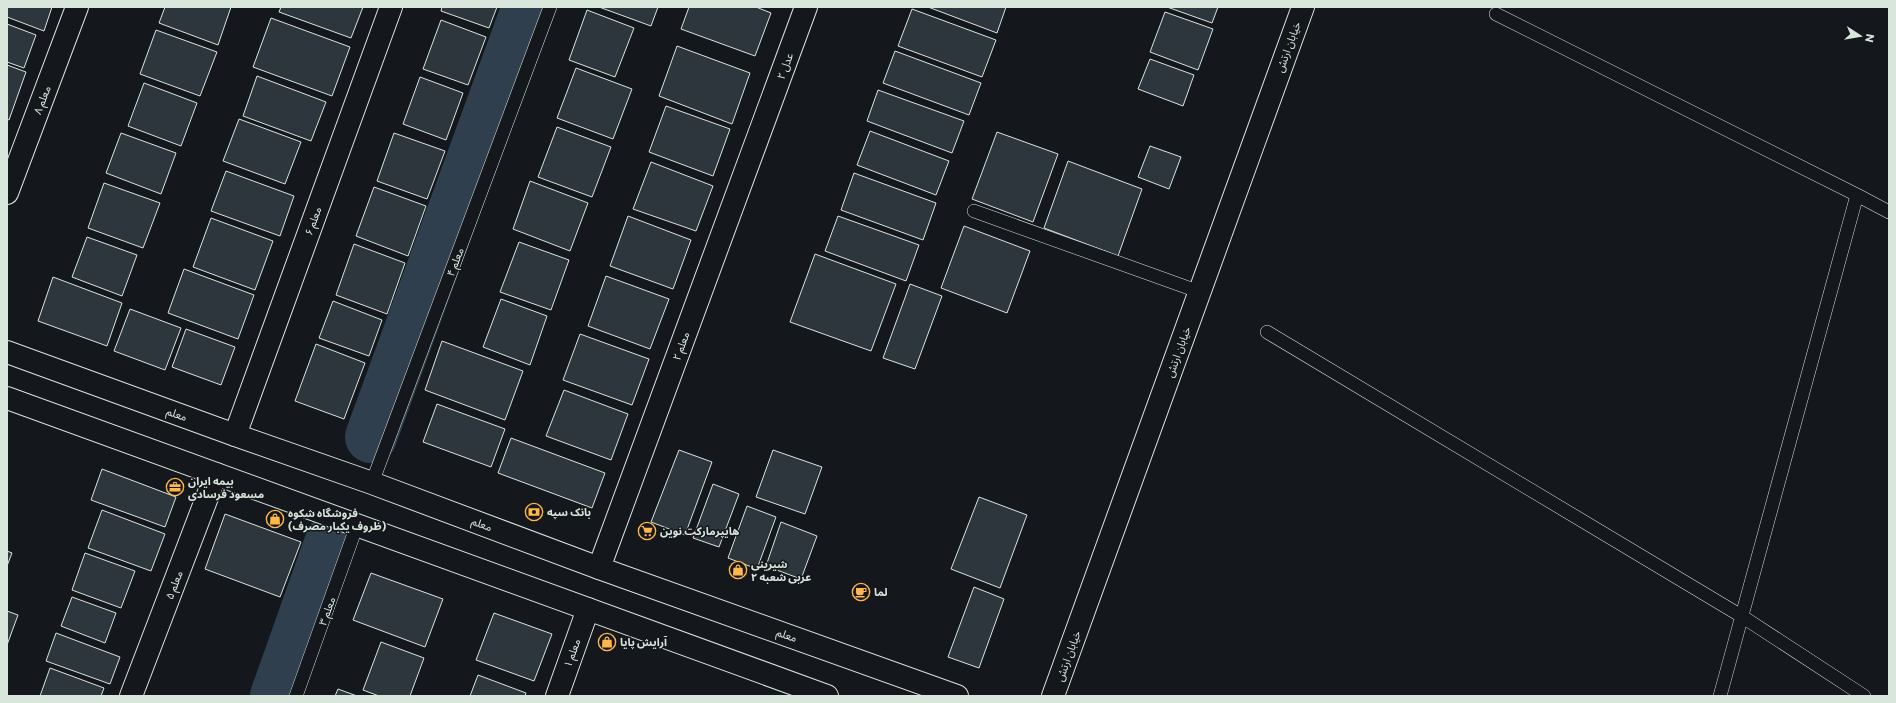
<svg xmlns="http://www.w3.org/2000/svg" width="1896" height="703" viewBox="0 0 1896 703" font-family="Commissioner,'Noto Sans Arabic',sans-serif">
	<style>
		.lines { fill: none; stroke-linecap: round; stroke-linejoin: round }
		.river { stroke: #2f3f4d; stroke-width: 52 }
		.building { fill: #2c363c; stroke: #d8e6dc }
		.lane-casing { stroke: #d8e6dc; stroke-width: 14 }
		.street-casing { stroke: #d8e6dc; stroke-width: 24 }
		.secondary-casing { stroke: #d8e6dc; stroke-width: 24 }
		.lane { stroke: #14181c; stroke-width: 13 }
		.street { stroke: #14181c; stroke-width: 22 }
		.secondary { stroke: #14181c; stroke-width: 22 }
		.labels { text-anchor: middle; stroke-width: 3; stroke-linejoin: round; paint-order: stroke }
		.street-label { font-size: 11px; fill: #d8e6dc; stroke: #14181c }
		.poi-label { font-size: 11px; font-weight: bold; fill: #d8e6dc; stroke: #14181c; text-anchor: start }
	</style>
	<rect width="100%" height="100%" fill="#14181c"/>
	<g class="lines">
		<path class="river" d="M371,437l157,-430
			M276,696l55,-155"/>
	</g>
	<path class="building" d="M7,7h45l-8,24 -37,-14z
		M165,7h66l-13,38 -59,-22z
		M281,7h82l-12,31 -72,-26z
		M442,7h55l-8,21 -48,-17z
		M599,7h59l-7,19z
		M689,7h67l15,6 -16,43 -74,-27z
		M928,7h78l-9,26z
		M1167,7h51l-6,16z
		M912,9l84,31 -14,37 -84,-31z
		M587,10l47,18 -19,49 -46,-17z
		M1165,12l48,17 -15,41 -48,-18z
		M271,18l79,29 -18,49 -79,-29z
		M441,20l45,17 -18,48 -45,-16z
		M7,24l29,11 -12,33 -17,-6z
		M156,30l61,22 -17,44 -60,-22z
		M677,46l73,27 -18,51 -73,-28z
		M895,51l86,32 -12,32 -86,-32z
		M1150,59l44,16 -11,31 -45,-17z
		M7,65l19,7 -17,48 -2,-1z
		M576,68l56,21 -19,50 -56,-21z
		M257,76l69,26 -15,39 -68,-25z
		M420,77l43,16 -17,47 -43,-16z
		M144,83l53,20 -16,43 -53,-20z
		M878,90l86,31 -12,32 -85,-32z
		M666,106l64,23 -17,47 -64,-24z
		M239,119l62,23 -16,42 -62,-23z
		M557,127l54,20 -19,50 -54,-20z
		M870,131l79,30 -13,34 -79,-30z
		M997,132l61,22 -25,68 -61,-23z
		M121,133l55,20 -15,41 -55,-21z
		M394,133l51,18 -18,48 -50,-18z
		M1150,146l31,11 -12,32 -31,-12z
		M1068,161l74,28 -24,67 -74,-28z
		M651,162l62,24 -17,45 -63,-22z
		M226,171l68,25 -14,40 -69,-25z
		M854,173l82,30 -13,37 -82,-30z
		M530,181l58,22 -18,48 -57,-22z
		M104,183l56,20 -17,45 -55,-20z
		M374,187l52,19 -18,50 -52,-20z
		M628,216l63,24 -18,49 -63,-23z
		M838,216l81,29 -13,36 -81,-30z
		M211,218l62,23 -18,49 -62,-23z
		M964,226l66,25 -23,62 -66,-25z
		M87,237l50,18 -15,41 -50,-19z
		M519,242l50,18 -18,50 -51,-18z
		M354,244l51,19 -18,51 -51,-19z
		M815,254l81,30 -25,67 -81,-29z
		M184,269l70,26 -16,44 -70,-26z
		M606,276l63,23 -19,50 -62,-23z
		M53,277l69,26 -15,43 -69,-25z
		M910,284l32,12 -27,73 -32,-11z
		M501,299l46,17 -17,49 -47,-18z
		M333,301l49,19 -13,36 -50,-18z
		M130,309l51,19 -16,42 -51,-19z
		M186,329l49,18 -14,38 -49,-18z
		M580,334l69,25 -17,46 -69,-25z
		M442,341l81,30 -18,49 -80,-30z
		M316,344l49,19 -21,56 -49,-18z
		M564,390l64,24 -17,46 -65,-24z
		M437,404l68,25 -14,38 -68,-25z
		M511,438l94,35 -13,35 -94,-35z
		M679,450l33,12 -27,73 -34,-13z
		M773,450l49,17 -17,47 -49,-17z
		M102,469l74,28 -11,30 -74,-27z
		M713,484l26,10 -20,53 -26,-9z
		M979,497l48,18 -27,73 -49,-19z
		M747,506l29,11 -19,52 -29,-11z
		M102,510l63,24 -14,37 -63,-23z
		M225,514l76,28 -21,55 -75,-28z
		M781,522l36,14 -16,43 -35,-13z
		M7,551l5,2 -5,13z
		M85,553l50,18 -14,37 -49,-18z
		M371,573l72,26 -18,48 -72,-27z
		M974,587l30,12 -25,69 -31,-11z
		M72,597l44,16 -11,30 -44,-17z
		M7,611l11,4 -11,30z
		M494,613l58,21 -18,47 -58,-21z
		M56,633l64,24 -10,27 -64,-23z
		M381,642l43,16 -14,38h-31l-16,-6z
		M50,668l54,20 -3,8h-61z
		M478,675l48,18 -1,3h-55z
		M338,689l19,7h-22z"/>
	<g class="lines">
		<defs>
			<path id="lane" d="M1496,14l361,181 32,17
				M974,211l226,81
				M1267,332l476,285 121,79
				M372,483l178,-476
				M296,696l61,-171
				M1720,696l137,-501"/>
			<path id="street" d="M7,193l70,-186
				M235,435l156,-428
				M599,568l207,-561
				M131,696l85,-222
				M557,696l31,-87"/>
			<path id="secondary" d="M7,352l228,83 137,48 227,85 358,128
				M7,398l820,298
				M1053,696l250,-689"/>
		</defs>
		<use href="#lane" class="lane-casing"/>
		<use href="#street" class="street-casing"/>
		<use href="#secondary" class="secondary-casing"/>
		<use href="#lane" class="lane"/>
		<use href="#street" class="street"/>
		<use href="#secondary" class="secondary"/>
	</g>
	<defs>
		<symbol id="office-ring" viewBox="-11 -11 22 22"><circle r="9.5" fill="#14181c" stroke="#ffb74d" stroke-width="1.5"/><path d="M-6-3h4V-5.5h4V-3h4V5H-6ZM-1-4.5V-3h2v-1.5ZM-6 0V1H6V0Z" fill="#ffb74d"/></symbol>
		<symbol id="bank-ring" viewBox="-11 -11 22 22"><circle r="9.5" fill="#14181c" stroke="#ffb74d" stroke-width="1.5"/><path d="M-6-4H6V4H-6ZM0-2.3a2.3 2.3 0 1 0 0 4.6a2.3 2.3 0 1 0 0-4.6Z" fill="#ffb74d"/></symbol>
		<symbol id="shop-ring" viewBox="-11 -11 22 22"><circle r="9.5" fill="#14181c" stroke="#ffb74d" stroke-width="1.5"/><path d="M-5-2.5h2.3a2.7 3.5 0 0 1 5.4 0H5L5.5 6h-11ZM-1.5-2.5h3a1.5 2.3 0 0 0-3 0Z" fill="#ffb74d"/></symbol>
		<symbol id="supermarket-ring" viewBox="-11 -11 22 22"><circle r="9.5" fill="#14181c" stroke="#ffb74d" stroke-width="1.5"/><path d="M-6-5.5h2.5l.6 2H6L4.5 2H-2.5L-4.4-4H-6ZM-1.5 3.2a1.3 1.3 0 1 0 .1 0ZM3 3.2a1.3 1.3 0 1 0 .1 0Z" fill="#ffb74d"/></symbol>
		<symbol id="cafe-ring" viewBox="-11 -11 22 22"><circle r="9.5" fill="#14181c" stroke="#ffb74d" stroke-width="1.5"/><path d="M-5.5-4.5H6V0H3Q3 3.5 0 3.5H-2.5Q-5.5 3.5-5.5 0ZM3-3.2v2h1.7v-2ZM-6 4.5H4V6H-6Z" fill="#ffb74d"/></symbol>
	</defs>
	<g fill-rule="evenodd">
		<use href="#office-ring" x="165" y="477" width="20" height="20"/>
		<use href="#bank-ring" x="524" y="502" width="20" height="20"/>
		<use href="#shop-ring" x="265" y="509" width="20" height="20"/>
		<use href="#supermarket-ring" x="637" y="521" width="20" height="20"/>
		<use href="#shop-ring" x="728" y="560" width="20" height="20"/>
		<use href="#cafe-ring" x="851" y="582" width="20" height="20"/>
		<use href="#shop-ring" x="597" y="632" width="20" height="20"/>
	</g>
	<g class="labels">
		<g class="street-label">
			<text transform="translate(1288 47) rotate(-70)" y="4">خیابان ارتش</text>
			<text transform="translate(785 66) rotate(-70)" y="4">عدل ۲</text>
			<text transform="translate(42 100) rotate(-69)" y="4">معلم ۸</text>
			<text transform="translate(313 221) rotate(-70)" y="4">معلم ۶</text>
			<text transform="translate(455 262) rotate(-69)" y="4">معلم ۴</text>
			<text transform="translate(681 346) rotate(-70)" y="4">معلم ۲</text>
			<text transform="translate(1178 352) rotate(-70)" y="4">خیابان ارتش</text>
			<text transform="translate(177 414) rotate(20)" y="4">معلم</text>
			<text transform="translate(482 524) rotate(21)" y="4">معلم</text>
			<text transform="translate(174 585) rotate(-69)" y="4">معلم ۵</text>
			<text transform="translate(327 611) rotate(-70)" y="4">معلم ۳</text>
			<text transform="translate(787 635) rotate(20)" y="4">معلم</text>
			<text transform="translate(572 653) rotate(-70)" y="4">معلم ۱</text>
			<text transform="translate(1068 656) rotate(-70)" y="4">خیابان ارتش</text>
		</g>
		<g class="poi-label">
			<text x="188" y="485">بیمه ایران<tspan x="188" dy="13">مسعود فرسادی</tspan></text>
			<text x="547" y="516">بانک سپه</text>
			<text x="288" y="517">فروشگاه شکوه<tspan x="288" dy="13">(ظروف یکبار مصرف)</tspan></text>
			<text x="660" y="535">هایپرمارکت نوین</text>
			<text x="751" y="568">شیرینی<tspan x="751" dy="13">عربی شعبه ۲</tspan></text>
			<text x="874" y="596">لما</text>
			<text x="620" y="646">آرایش پایا</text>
		</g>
	</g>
	<rect width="1896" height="703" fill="none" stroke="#d8e6dc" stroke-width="16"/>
	<g transform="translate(1860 36) rotate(102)" stroke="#14181c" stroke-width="3" paint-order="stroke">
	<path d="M0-3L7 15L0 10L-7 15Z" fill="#d8e6dc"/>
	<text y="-6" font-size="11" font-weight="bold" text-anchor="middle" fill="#d8e6dc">N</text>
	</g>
</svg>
